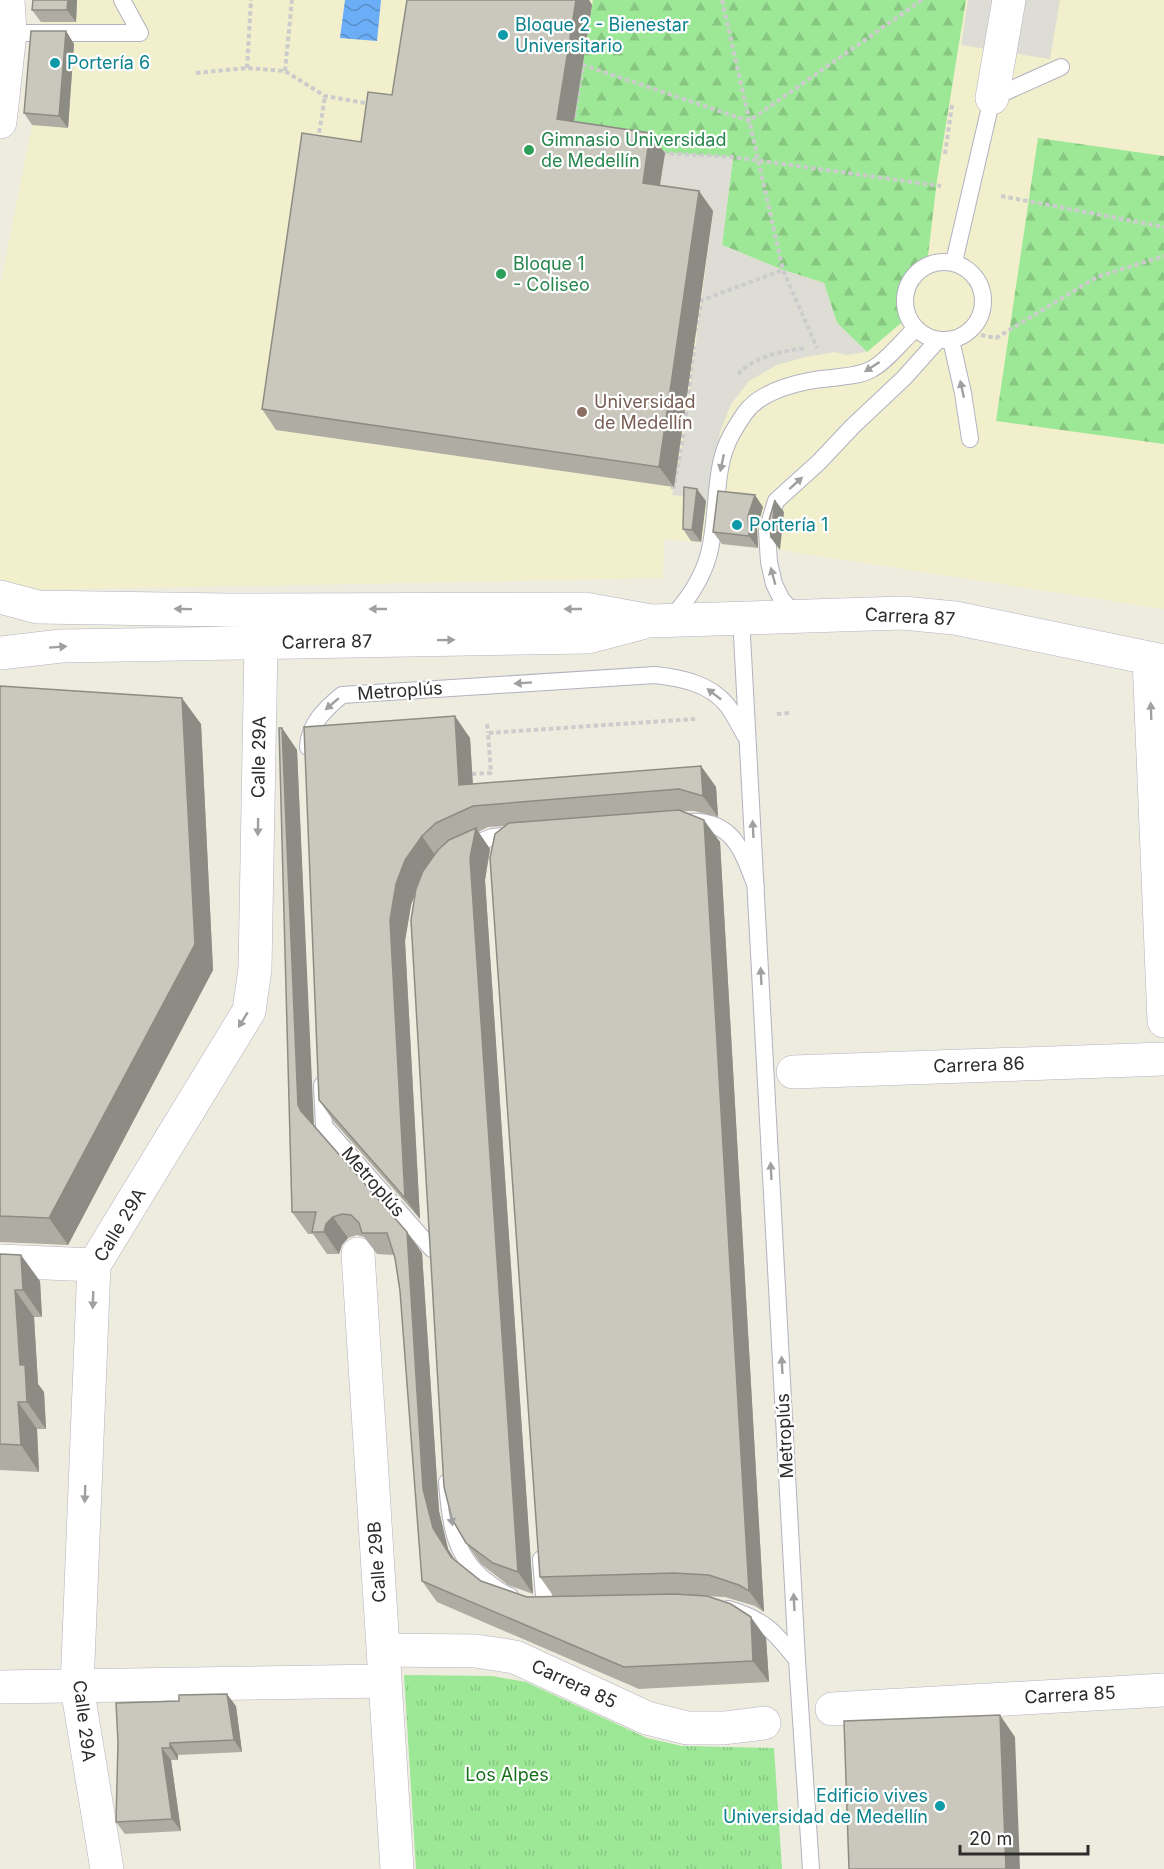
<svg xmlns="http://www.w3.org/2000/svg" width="1164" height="1869" viewBox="0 0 1164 1869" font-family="Inter,sans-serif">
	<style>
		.education { fill: #f1efcc }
		.grass { fill: url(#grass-tufts) }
		.forest { fill: url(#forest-firs) }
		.plaza { fill: #deddd5 }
		.water { fill: url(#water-waves) }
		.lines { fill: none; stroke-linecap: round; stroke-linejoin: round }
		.service-casing { stroke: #b2b2c0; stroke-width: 18 }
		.minor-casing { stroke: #b2b2c0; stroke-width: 34 }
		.tertiary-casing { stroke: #b2b2c0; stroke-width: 34 }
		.path { stroke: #ccc; stroke-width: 4; stroke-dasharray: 4.5 3; stroke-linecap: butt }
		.service { stroke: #fff; stroke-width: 16 }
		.minor { stroke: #fff; stroke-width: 33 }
		.tertiary { stroke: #fff; stroke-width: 33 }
		.wall { fill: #aeaca3 }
		.shaded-wall { fill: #8d8c84 }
		.building { fill: #cac8bd; stroke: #8d8c84; stroke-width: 1.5 }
		.oneway { fill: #a0a0a0 }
		.culture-dot { fill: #0f9aa8; stroke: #fff; stroke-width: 2 }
		.leisure-dot { fill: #2e9e5b; stroke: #fff; stroke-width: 2 }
		.education-dot { fill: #8d6e63; stroke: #fff; stroke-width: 2 }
		.labels { text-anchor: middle; stroke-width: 4.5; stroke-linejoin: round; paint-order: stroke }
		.culture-label { font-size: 18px; fill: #0d838f; stroke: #fff; text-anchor: start }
		.leisure-label { font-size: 18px; fill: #27864d; stroke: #fff; text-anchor: start }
		.education-label { font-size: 18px; fill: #785e54; stroke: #fff; text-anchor: start }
		.street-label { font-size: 18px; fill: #2c2c2c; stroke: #fff }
		.park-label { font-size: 18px; fill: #166f1b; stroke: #fff }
	</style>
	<defs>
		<pattern id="grass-tufts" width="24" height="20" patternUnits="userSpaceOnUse" patternTransform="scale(1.5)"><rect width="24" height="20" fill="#9de897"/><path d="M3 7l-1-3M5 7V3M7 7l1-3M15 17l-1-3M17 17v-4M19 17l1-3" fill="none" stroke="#87c782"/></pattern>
		<pattern id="forest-firs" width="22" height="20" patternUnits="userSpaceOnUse" patternTransform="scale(1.5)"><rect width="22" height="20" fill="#9de897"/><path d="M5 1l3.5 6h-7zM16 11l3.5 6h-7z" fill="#87c782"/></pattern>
		<pattern id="water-waves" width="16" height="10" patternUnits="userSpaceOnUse" patternTransform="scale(1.5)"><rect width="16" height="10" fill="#6badf6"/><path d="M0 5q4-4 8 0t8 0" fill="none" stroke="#588dc7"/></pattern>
	</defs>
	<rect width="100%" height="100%" fill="#eeecde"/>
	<path class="education" d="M42,0h1122v609l-384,-59 -116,-11 -1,39 -623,12 -40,-10v-294l32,-161z"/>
	<path class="grass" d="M404,1675l88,1 34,6 121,56 35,8 92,2 8,121h-366z"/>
	<path class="forest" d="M593,0h373l-29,180 -10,84c-22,14 -27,29 -20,54l-40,34 -30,-29 -13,-40 -41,-13 -61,-25 11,-88 -68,-4 -94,-14z
		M1038,138l126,18v288l-168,-23z"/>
	<path class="plaza" d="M968,0h92l-10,59 -89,-14z
		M665,153l68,4 -11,88 61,25 41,13 13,40 30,29 -21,3 -11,-3 -29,5 -29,8 -28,16 -18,23 -11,28 -5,29 -3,40 -40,-6 11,-53 30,-231 -56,-8z"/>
	<path class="water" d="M345,0h36l-4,41 -37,-3z"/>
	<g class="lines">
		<defs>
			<path id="service" d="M10,33h130l-18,-33
				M905 301a39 39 0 1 1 78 0a39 39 0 1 1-78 0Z
				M954,262l38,-164 69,-31
				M951,340l12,53 7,46
				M796,615l-14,-15 -8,-16 -5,-22 -2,-31 9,-30 43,-39 34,-36 51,-48 34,-38
				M741,617l56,1043 14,209
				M670,619c16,-17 31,-38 38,-62 10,-34 6,-77 17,-108 4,-12 13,-26 20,-36 17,-24 60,-33 87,-35 13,-2 28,-2 40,-9 15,-8 31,-29 44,-41
				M308,747c1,-23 17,-38 34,-52l313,-20c26,3 54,8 72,30 7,9 13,22 19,32
				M687,822c46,-4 56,30 69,65
				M465,848l27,-11 23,-2
				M322,1085l2,41 108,123
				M447,1482c3,39 6,73 39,99 8,6 15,12 24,15
				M541,1559l4,50
				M728,1609c37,11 46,22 69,51"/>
			<path id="minor" d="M992,98l17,-98
				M0,122l10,-89 -2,-33
				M793,1072l371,-13
				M358,1254l39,615
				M0,1261l94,4
				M383,1650l93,1 39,6 132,61 40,10h37l40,-5
				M0,1687l385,-6
				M832,1709l332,-19"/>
			<path id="tertiary" d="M0,597l38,10 191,3 356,-1 66,12 251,-8 53,5 209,43
				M0,653l61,-7 527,-9 53,-14
				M1149,658l15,363
				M107,1869l-30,-182 17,-422 155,-254 6,-42 6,-326"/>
		</defs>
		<use href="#service" class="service-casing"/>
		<use href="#minor" class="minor-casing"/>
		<use href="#tertiary" class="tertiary-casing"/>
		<path class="path" d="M722,0l61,270 34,78
			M247,68l4,-68
			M285,71l7,-71
			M196,73l51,-5 38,3 40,25 46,8
			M573,125l10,-60 166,56 173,-121
			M318,140l7,-44
			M662,153l71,4 208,29
			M945,154l7,-49
			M1001,196l163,31
			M695,332l7,-32 81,-30
			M981,335l15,3 101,-61 67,-21
			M738,374c19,-19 42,-22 67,-26
			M671,487h3l10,-56 10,-85
			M777,714l12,-1
			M487,724l1,9
			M472,774l19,-1 -3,-40 207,-14"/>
		<use href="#service" class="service"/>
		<use href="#minor" class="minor"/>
		<use href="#tertiary" class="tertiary"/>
	</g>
	<path class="wall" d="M77,0l-1,22h-35l-9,-12z
		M407,0h182l3,5 -18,117 91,31 -5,32 39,6 14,20 -39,276 -398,-57 -14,-21 130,-314z
		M66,31l8,13 -6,84 -36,-3 -8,-12z
		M706,501l-5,41 -10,-1 -8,-12z
		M763,507l-6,21 1,20 -36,-4 -9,-12z
		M0,686l201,38 12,246 -145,275 -68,-3z
		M304,727l166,11 3,46 228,-18 15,21 2,30 -24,-6h-11l37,31 44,770 -9,-6 -30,-9 -39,-2 80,43 3,44 -130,7 -202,-87 -15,-21 -22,-290 -6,-36 -17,-1 -13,-17 -7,-2 -9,3 -6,7 -3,9h-12l-14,-20h-5l-16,-22 -10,-484 15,22 16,376 94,106 15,21 17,258 9,38 7,11 26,21 46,16h27l-14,-20 -34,-751 -18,1 -10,5 12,17 -5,31 48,714 -25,-9 -27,-21 -15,-21 -51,-649 -4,11 -6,36 15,278 -86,-97 -15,-22z
		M0,1254l40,27 2,36h-8l4,67 6,8 2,37h-9l2,43 -39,-2z
		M236,1706l6,46 -64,3v5h-7l10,71 -56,3 -9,-12 2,-80z"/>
	<path class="shaded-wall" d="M68,0h9l-1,22 -9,-12z
		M576,0h13l3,5 -21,134 -14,-20z
		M66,31l8,13 -6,84 -9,-12z
		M650,133l15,20 -8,50 -14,-20z
		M699,191l14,20 -39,276 -15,-20z
		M697,489l9,12 -5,41 -9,-12z
		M755,495l8,12 -6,21 1,20 -9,-12 -1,-20z
		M775,500l9,12 -4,38 -9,-12z
		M182,698l19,26 12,246 -145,275 -19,-27z
		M455,716l15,22 4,69 -15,-22z
		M282,728l15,22 17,376 -13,-15 -3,-6z
		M701,766l15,21 2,30 -15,-21z
		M704,820l16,22 44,770 -15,-21z
		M476,828l14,21 -5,31 48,714 -15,-22 -48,-714z
		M422,836l15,22 -17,23 -9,24 -6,36 15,278 -15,-21 -15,-278 6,-36 9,-24z
		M333,1217l15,21 -6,7 -3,9 -15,-22 2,-8z
		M407,1232l15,21 17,258 9,38 18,30 -15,-22 -18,-29 -10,-39z
		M21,1255l19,26 2,36 -19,-27z
		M15,1290l19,27 4,67 6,8 2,37 -19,-27 -7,-37z
		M18,1402l19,27 2,43 -18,-27z
		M751,1617l15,21 3,44 -16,-21z
		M227,1694l9,12 6,46 -8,-12z
		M1000,1715l15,22 5,132h-14z
		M170,1743l8,12v5l-8,-12z
		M162,1748l9,12 10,71 -9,-12z"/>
	<path class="building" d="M33,0h35l-1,10h-35z
		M407,0h169l-19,119 93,14 -7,50 56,8 -40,276 -397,-58 40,-276 59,9 7,-50 24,3z
		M31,31h35l-7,85 -35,-3z
		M684,487l13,2 -5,41 -9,-1z
		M718,491l37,4 -7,21 1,20 -36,-4z
		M775,500l-4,38 -2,-18z
		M0,686l182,12 13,246 -146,274 -49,-2z
		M455,716l4,69 242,-19 2,30 -24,-7 -206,17 -37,17 -14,13 -17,24 -9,24 -6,36 15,278 -86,-98 -15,-373z
		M279,728h3l16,377 3,6 106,121 16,257 10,39 18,29 30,24 46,16 147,-3 33,2 24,8 20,13 2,44 -129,6 -202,-86 -22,-290 -5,-33 -8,-25h-25l-3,-10 -8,-8 -9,-1 -9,3 -7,7 -2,8h-12l4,-20h-24z
		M679,810l25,10 45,771 -10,-6 -30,-10 -35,-2 -134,4 -50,-719 5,-24 14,-11z
		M476,828l-6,30 48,714 -25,-9 -27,-20 -14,-24 -8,-32 -33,-567 5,-31 7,-18 15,-21 11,-10z
		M0,1254l21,1 2,35h-8l5,75h5l2,37h-9l3,43 -21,-1z
		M227,1694l7,46 -64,3v5h-8l10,71 -56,3 2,-80 -2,-39 63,-2v-6z
		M1000,1715l6,154h-157l-5,-148z"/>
	<defs><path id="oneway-solid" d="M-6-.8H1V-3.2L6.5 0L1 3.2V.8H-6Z" transform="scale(1.5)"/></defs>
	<g class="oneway">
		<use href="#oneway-solid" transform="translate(872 367) rotate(147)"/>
		<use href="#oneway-solid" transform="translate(962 389) rotate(-102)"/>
		<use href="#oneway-solid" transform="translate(722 463) rotate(102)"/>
		<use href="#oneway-solid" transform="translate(796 483) rotate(-42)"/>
		<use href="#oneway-solid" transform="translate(773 576) rotate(-105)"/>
		<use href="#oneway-solid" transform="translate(183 609) rotate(-179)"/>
		<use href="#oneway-solid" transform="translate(378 609) rotate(180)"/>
		<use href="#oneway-solid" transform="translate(573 609) rotate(180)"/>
		<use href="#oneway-solid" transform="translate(446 640) rotate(-1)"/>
		<use href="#oneway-solid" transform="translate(58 647) rotate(-4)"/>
		<use href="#oneway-solid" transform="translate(523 683) rotate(176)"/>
		<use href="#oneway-solid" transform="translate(714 694) rotate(-142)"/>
		<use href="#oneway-solid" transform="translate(332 704) rotate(139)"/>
		<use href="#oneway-solid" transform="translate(1151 711) rotate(-92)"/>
		<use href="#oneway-solid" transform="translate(258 827) rotate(91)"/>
		<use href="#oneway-solid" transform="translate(753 829) rotate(-93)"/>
		<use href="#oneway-solid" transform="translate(761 976) rotate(-93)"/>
		<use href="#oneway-solid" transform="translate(243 1020) rotate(121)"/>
		<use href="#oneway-solid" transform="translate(771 1171) rotate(-93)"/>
		<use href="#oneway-solid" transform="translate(93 1300) rotate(92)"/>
		<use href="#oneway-solid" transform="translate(782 1365) rotate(-93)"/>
		<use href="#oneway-solid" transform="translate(85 1494) rotate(92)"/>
		<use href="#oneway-solid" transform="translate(451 1517) rotate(79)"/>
		<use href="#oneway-solid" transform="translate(794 1602) rotate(-93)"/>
	</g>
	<g class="culture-dot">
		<circle cx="503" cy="35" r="6"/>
		<circle cx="55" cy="63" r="6"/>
		<circle cx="737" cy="525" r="6"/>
		<circle cx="940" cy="1806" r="6"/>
	</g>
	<g class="leisure-dot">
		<circle cx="529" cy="150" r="6"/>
		<circle cx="501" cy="274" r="6"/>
	</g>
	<circle class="education-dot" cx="582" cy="412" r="6"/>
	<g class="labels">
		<g class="culture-label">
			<text x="515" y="31">Bloque 2 - Bienestar<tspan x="515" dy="21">Universitario</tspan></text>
			<text x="67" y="69">Portería 6</text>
			<text x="749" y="531">Portería 1</text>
			<text x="928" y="1802" text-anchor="end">Edificio vives<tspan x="928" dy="21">Universidad de Medellín</tspan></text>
		</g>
		<g class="leisure-label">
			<text x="541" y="146">Gimnasio Universidad<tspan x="541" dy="21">de Medellín</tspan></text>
			<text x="513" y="270">Bloque 1<tspan x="513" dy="21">- Coliseo</tspan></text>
		</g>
		<g class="education-label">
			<text x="594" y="408">Universidad<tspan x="594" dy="21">de Medellín</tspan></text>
		</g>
		<g class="street-label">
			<text transform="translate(910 617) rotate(3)" y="6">Carrera 87</text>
			<text transform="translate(327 642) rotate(-1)" y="6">Carrera 87</text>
			<text transform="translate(400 691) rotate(-4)" y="6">Metroplús</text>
			<text transform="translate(259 757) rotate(-89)" y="6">Calle 29A</text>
			<text transform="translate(979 1065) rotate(-2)" y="6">Carrera 86</text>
			<text transform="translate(373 1182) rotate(49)" y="6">Metroplús</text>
			<text transform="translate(120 1225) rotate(-59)" y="6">Calle 29A</text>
			<text transform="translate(785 1436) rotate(-93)" y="6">Metroplús</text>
			<text transform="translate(377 1562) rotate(-94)" y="6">Calle 29B</text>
			<text transform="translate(574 1684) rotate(25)" y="6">Carrera 85</text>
			<text transform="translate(1070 1695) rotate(-3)" y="6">Carrera 85</text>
			<text transform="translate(84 1721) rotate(83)" y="6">Calle 29A</text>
		</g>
		<g class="park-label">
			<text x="507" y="1781">Los Alpes</text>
		</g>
	</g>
	<path d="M960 1845v9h128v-9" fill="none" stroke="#2c2c2c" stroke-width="3"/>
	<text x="969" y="1845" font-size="18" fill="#2c2c2c" stroke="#ffffff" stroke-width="4.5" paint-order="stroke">20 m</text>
</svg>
